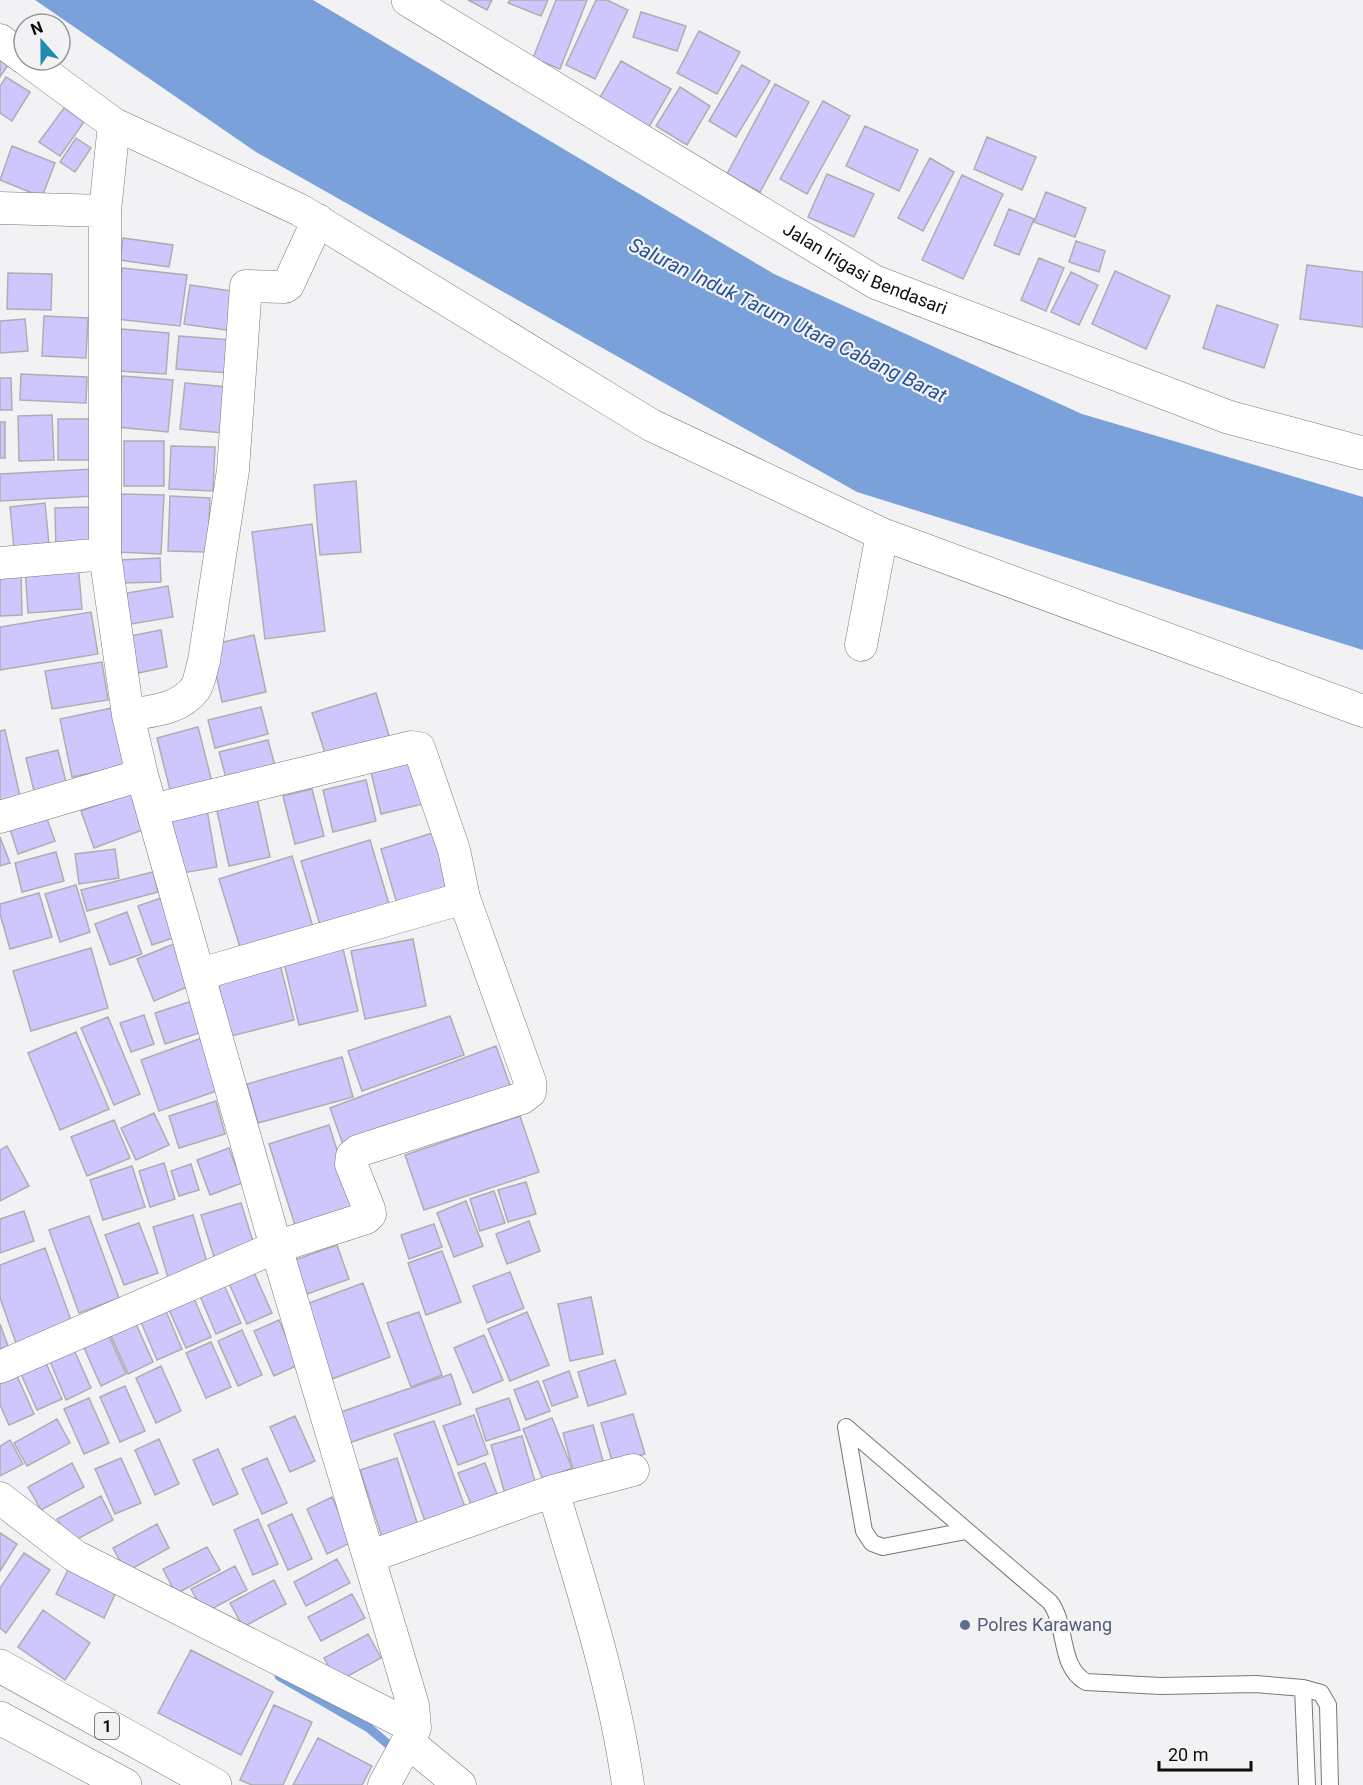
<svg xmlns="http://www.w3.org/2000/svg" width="1363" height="1785" viewBox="0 0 1363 1785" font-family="Roboto,sans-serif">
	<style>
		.water { fill: #7ba1da }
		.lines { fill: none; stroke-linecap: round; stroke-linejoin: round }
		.stream { stroke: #7ba1da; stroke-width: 9 }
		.building { fill: #cdc7fd; stroke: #aeaeb0; stroke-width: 1.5 }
		.lane-casing { stroke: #77787a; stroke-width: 18 }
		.street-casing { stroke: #77787a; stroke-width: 33 }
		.secondary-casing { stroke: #77787a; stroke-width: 34 }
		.primary-casing { stroke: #77787a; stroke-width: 34 }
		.lane { stroke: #fff; stroke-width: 16 }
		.street { stroke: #fff; stroke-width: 32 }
		.secondary { stroke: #fff; stroke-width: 33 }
		.primary { stroke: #fff; stroke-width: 33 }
		.service-dot { fill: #5c6f8a; stroke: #f2f2f4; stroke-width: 2 }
		.labels { text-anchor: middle; stroke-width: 4.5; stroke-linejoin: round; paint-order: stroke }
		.shield { fill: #f2f2f4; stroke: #515252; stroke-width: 1.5 }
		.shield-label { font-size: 16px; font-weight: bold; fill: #0c0d0d }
		.street-label { font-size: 18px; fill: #0c0d0d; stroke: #f2f2f4 }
		.service-label { font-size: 18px; fill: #4e5e75; stroke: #f2f2f4; text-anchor: start }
		.water-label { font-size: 20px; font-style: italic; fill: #235196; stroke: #f2f2f4 }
	</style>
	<rect width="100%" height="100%" fill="#f2f2f4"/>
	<path class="water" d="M35,0h278l461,274 308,140 281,83v153l-506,-158 -601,-340z"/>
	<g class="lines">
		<path class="stream" d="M279,1676l90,52 27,23"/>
	</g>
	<path class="building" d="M468,0h24l-5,10z
		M510,0h38l-7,16 -33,-13z
		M556,0h31l-27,69 -27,-11z
		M596,0h11l21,10 -33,69 -29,-14z
		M641,12l45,14 -9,25 -44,-14z
		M699,31l41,21 -23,42 -40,-21z
		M0,60l8,5 -8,12z
		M621,61l50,28 -22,38 -50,-28z
		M742,65l28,16 -34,56 -27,-16z
		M6,77l24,15 -18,29 -12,-8v-27z
		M775,84l34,18 -49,90 -33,-18z
		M680,87l30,19 -23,39 -31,-19z
		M823,101l27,15 -43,78 -27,-15z
		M64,108l20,14 -24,34 -21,-14z
		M865,126l53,24 -19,41 -53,-25z
		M987,137l49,20 -14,33 -48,-21z
		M76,138l15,10 -16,24 -15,-10z
		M12,146l43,17 -13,34 -42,-17z
		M930,158l24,14 -31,59 -25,-13z
		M827,174l47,20 -20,43 -46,-20z
		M962,175l41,19 -40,85 -41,-19z
		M1046,192l40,16 -11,29 -41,-15z
		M1009,209l25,10 -15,36 -25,-10z
		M123,238l50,7 -4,22 -49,-7z
		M1076,241l29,10 -6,21 -30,-10z
		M1039,258l25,10 -18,43 -25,-11z
		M1307,265l56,7v55l-63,-8z
		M122,268l65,7 -7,51 -64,-7z
		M1115,271l55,25 -24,53 -54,-25z
		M1071,272l27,13 -19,40 -28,-13z
		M8,273l44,1 -1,36 -44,-1z
		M190,285l48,7 -5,39 -49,-7z
		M1217,305l61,20 -14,43 -61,-20z
		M44,316l44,2 -2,40 -44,-2z
		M25,319l3,32 -28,2v-32z
		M121,329l48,4 -3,41 -48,-3z
		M179,336l53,4 -3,33 -53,-4z
		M21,374l66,3 -1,26 -66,-3z
		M122,376l51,4 -5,52 -51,-5z
		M0,378h11l1,32h-12z
		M185,383l43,4 -5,46 -43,-4z
		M52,415l2,45 -35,1 -1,-45z
		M58,419h38l-1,41h-37z
		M0,422h5v36h-5z
		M124,441h40v45h-40z
		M171,446l44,1 -2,44 -44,-2z
		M93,469l2,27 -95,5v-27z
		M356,481l5,71 -41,3 -6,-70z
		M119,494l45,1 -3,59 -44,-2z
		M170,496l40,2 -2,54 -40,-1z
		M45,503l5,52 -35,4 -5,-52z
		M93,507l2,46 -39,1 -1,-46z
		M312,524l13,107 -60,8 -13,-107z
		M160,558l1,24 -40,1 -1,-23z
		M78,563l4,46 -54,4 -3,-46z
		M21,570l1,45 -22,1v-45z
		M168,586l5,31 -47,8 -5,-31z
		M91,612l7,42 -98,16v-43z
		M161,630l6,37 -29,6 -8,-37z
		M254,635l12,57 -44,10 -12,-57z
		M102,662l6,38 -56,9 -7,-38z
		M376,693l14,46 -63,20 -15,-46z
		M261,707l7,27 -53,14 -7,-28z
		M112,708l13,58 -53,11 -12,-58z
		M198,727l17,67 -42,8 -16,-64z
		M5,730l17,75 -22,5v-79z
		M268,740l10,37 -49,12 -10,-37z
		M58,750l10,40 -32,9 -10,-41z
		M418,761l9,42 -46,11 -10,-42z
		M366,780l10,41 -43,11 -10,-42z
		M312,789l12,47 -29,8 -12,-48z
		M132,793l13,36 -51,19 -13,-37z
		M256,793l14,64 -41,9 -14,-64z
		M206,804l11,63 -40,7 -10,-63z
		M46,816l9,25 -37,13 -8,-25z
		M442,830l19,65 -61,19 -19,-65z
		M0,837l10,26 -10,3z
		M370,840l22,74 -69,21 -22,-74z
		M115,849l4,29 -40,6 -4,-30z
		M56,852l8,29 -42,11 -7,-29z
		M292,856l24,81 -72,23 -25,-81z
		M153,872l5,20 -71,19 -6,-21z
		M76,885l14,47 -30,10 -15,-48z
		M39,893l13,44 -42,12 -10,-35v-10z
		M161,898l15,39 -24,8 -14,-39z
		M127,912l15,42 -32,11 -15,-41z
		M413,939l13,67 -61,13 -14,-68z
		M176,943l18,41 -40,17 -17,-42z
		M91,948l17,60 -77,23 -18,-60z
		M343,949l15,62 -59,14 -15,-62z
		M280,964l14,56 -63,16 -14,-57z
		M195,1000l10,31 -40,13 -10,-31z
		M144,1015l10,29 -23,8 -11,-29z
		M450,1016l14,39 -102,36 -14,-40z
		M108,1017l32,77 -26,11 -33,-77z
		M76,1032l33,77 -49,21 -32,-77z
		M210,1035l18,52 -69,24 -18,-51z
		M496,1046l15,42 -166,62 -15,-42z
		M342,1057l11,40 -95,26 -11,-39z
		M216,1101l9,33 -46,14 -10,-32z
		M154,1113l15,32 -33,15 -15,-32z
		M520,1116l19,56 -115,38 -19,-55z
		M114,1120l16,38 -43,18 -16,-39z
		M329,1125l26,81 -60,19 -26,-81z
		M7,1146l22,40 -29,15v-51z
		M229,1148l13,35 -32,12 -13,-35z
		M164,1163l11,36 -25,8 -11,-36z
		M191,1164l8,26 -20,6 -8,-25z
		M132,1166l13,41 -42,13 -13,-40z
		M526,1182l10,32 -28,8 -10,-32z
		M494,1191l11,32 -25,8 -10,-32z
		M466,1201l17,45 -29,11 -17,-44z
		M241,1203l14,45 -40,12 -14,-45z
		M24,1211l10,30 -34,12v-34z
		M193,1215l16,54 -40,12 -16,-54z
		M89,1216l30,82 -40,15 -30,-83z
		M529,1221l11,30 -33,13 -11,-30z
		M139,1223l19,50 -34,12 -19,-50z
		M434,1224l8,23 -33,12 -8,-24z
		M337,1245l12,34 -42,15 -12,-34z
		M45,1248l27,75 -56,20 -16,-45v-33z
		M442,1251l19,51 -35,13 -18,-52z
		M252,1268l20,45 -25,11 -20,-45z
		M510,1272l14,36 -37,15 -14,-37z
		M221,1278l20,45 -25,11 -19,-45z
		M363,1283l27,74 -58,22 -28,-74z
		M191,1292l20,45 -25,11 -20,-45z
		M591,1297l12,57 -33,7 -12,-57z
		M163,1304l19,45 -25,11 -19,-45z
		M419,1312l23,63 -31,12 -24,-64z
		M527,1312l22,53 -39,16 -22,-52z
		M133,1317l20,45 -25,12 -20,-45z
		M279,1320l19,45 -24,11 -20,-45z
		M0,1324l8,22 -8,3z
		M106,1329l20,45 -25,12 -20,-45z
		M242,1330l20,45 -24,11 -20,-45z
		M484,1335l19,45 -30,13 -19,-45z
		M211,1342l20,45 -25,11 -20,-45z
		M71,1343l20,45 -25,12 -19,-46z
		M42,1354l20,45 -25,11 -20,-45z
		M615,1360l11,34 -38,12 -10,-34z
		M161,1366l20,45 -25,12 -20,-45z
		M14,1369l20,45 -25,11 -9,-20v-30z
		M569,1371l9,26 -26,9 -9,-25z
		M451,1374l10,30 -112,39 -11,-30z
		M538,1381l12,30 -24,9 -12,-30z
		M125,1386l20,45 -25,11 -20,-45z
		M89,1398l20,45 -25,11 -20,-45z
		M509,1398l11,32 -34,11 -10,-32z
		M633,1414l12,40 -32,10 -12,-41z
		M474,1415l14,39 -30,11 -15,-39z
		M295,1416l20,45 -25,11 -20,-45z
		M552,1418l20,50 -29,12 -20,-51z
		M57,1419l13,24 -43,23 -13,-23z
		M434,1421l31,86 -40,14 -31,-87z
		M593,1425l12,43 -30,9 -12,-44z
		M522,1436l14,49 -31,9 -14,-49z
		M159,1439l20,45 -24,11 -20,-45z
		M10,1440l13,24 -23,12v-30z
		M218,1449l20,45 -25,11 -20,-45z
		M121,1458l20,45 -26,11 -20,-45z
		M267,1458l20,45 -25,11 -20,-45z
		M397,1458l22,71 -36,11 -23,-70z
		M72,1463l12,24 -43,23 -13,-23z
		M485,1463l12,31 -26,10 -13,-31z
		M101,1496l12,24 -43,23 -13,-24z
		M332,1497l20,45 -25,12 -20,-45z
		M292,1514l20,45 -24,11 -20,-45z
		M258,1519l20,45 -25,11 -19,-45z
		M157,1524l12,24 -43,24 -13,-24z
		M0,1533l17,11 -17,27z
		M207,1547l13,23 -44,24 -13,-25z
		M24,1553l26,17 -44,63 -6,-5v-40z
		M337,1559l13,24 -44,23 -12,-24z
		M70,1566l47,24 -13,28 -48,-24z
		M235,1566l12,24 -43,23 -13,-24z
		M274,1580l12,24 -43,23 -13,-24z
		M352,1594l13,24 -44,23 -13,-24z
		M43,1610l47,33 -25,37 -47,-33z
		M368,1634l13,24 -44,24 -13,-24z
		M191,1650l82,42 -32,63 -83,-42z
		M274,1705l38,17 -29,63h-31l-12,-5z
		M318,1738l54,28 -10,19h-69z"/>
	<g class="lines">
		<defs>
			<path id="lane" d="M966,1531l-83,16 -11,-4 -8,-12 -18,-104 204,175c18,24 8,64 36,80l75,4 95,-2 47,4 4,97
				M1303,1688l18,5 7,12 2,80"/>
			<path id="street" d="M0,40l24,18
				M27,60l87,64 186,86 351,215 231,109 481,177
				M114,124l-9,87v343l23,161 14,60 134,472 137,458 2,23 -31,57
				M0,208l105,3
				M0,563l105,-9
				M861,645l21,-111
				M128,715c23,-4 51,-5 67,-26 5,-7 6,-20 9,-28l29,-191 13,-184 39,1 3,-2 30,-65
				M0,817l142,-42
				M200,974l264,-76
				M0,1367l276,-120 90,-29 4,-4 -1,-5 -18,-45 1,-8 6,-5 164,-53 8,-6v-10l-66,-184 -10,-48 -35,-102 -8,-1 -259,63
				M553,1491c29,97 61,194 75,294
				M0,1498l75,58 340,172
				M371,1556l182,-65 80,-21
				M408,1742l52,43"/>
			<g id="secondary">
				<path id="s1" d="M408,0l467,282 353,135 135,36"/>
			</g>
			<path id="primary" d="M0,1666l215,119
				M0,1718l125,67"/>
		</defs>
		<use href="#lane" class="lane-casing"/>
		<use href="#street" class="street-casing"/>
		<use href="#secondary" class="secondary-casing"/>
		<use href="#primary" class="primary-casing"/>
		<use href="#lane" class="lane"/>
		<use href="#street" class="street"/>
		<use href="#secondary" class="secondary"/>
		<use href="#primary" class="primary"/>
	</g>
	<circle class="service-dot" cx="965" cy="1625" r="6"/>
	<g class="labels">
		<rect class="shield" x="95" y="1713" width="24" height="26" rx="4.5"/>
		<g class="shield-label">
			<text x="107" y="1732">1</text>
		</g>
		<g class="street-label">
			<text dy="6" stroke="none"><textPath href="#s1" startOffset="531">Jalan Irigasi Bendasari</textPath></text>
		</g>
		<g class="service-label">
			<text x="977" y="1631">Polres Karawang</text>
		</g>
		<g class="water-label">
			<text transform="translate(788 320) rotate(26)" y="7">Saluran Induk Tarum Utara Cabang Barat</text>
		</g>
	</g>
	<g transform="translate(42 42) rotate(339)"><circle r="28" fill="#f2f2f4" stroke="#969698" stroke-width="1.5"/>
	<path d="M0-4.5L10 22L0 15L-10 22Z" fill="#218ab1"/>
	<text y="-9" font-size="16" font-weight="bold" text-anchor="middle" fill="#0c0d0d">N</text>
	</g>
	<path d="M1159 1761v9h92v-9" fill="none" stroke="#0c0d0d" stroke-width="3"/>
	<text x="1168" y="1761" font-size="18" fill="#0c0d0d" stroke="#f2f2f4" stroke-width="4.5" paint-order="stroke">20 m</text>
</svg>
